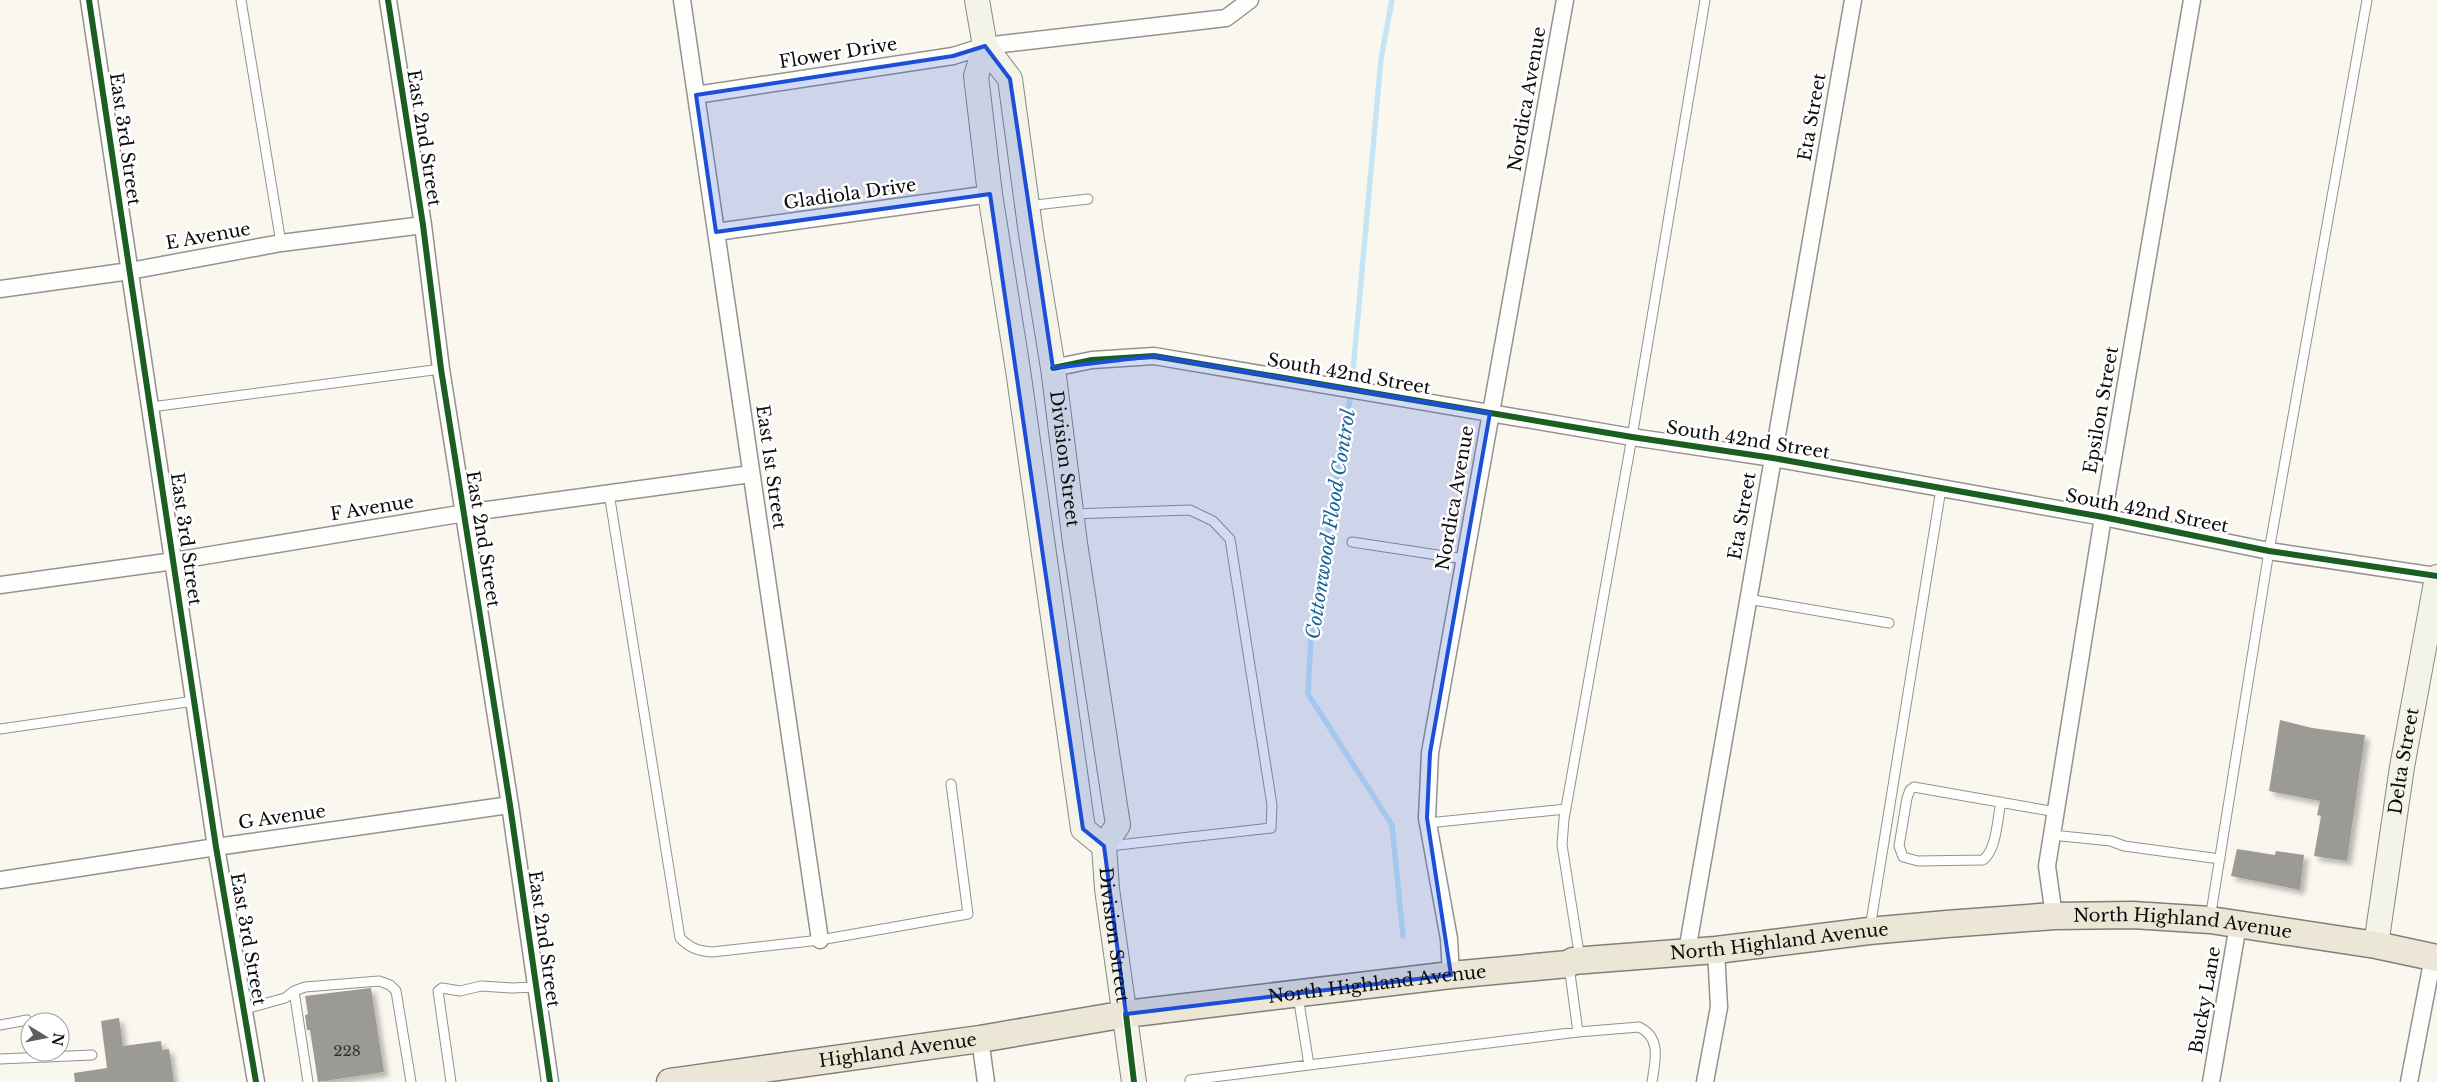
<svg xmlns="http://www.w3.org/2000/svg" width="2437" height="1082" viewBox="0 0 2437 1082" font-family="'Libre Baskerville',serif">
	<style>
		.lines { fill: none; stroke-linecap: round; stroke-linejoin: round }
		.stream { stroke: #c6e5f4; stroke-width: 5.5 }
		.building { fill: #9c9a95; filter: url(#shadow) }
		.lane-casing { stroke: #93928e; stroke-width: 11 }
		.street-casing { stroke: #93928e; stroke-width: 19 }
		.secondary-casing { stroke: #8a8885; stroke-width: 26 }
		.primary-casing { stroke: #807f7c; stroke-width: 29 }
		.lane { stroke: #fefefd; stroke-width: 9 }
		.street { stroke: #fefefd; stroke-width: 16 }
		.secondary { stroke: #f4f3e8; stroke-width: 24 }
		.primary { stroke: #ece6d7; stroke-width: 26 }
		.cycleway-casing { stroke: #fff; stroke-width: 9 }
		.cycleway { stroke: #1b5e20; stroke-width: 6 }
		.marked { fill: #1d4ed8; fill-opacity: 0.2; stroke: #1d4ed8; stroke-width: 4; stroke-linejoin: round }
		.labels { text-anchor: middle; stroke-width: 5; stroke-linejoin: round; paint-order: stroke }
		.number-label { font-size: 15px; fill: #30302e }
		.street-label { font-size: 18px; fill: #0c0c0c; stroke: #fff }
		.water-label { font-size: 19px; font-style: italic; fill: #16659c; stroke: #fff }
	</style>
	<defs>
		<filter id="shadow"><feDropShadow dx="4.5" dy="4.5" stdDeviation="2.5" flood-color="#0004"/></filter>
	</defs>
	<rect width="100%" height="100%" fill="#faf7ef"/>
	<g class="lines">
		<path class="stream" d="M1392,0l-11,59 -30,334 -40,242 -3,59 84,131 11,111"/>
	</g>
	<path class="building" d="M2280,720l32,8 53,7 -18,126 -33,-5 7,-40 -4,-1 3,-14 -51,-10z
		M2237,849l38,6 1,-4 28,4 -4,35 -69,-14z
		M371,988l13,84 -66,10 -8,-52h-3l-2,-15 3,-1 -3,-18z
		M119,1018l4,28 38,-5 1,9 7,-1 5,33h-99l-1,-9 33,-5 -6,-47z"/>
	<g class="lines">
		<defs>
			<path id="lane" d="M241,0l40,243
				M1027,206l61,-7
				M151,407l290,-38
				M609,493l71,445c10,10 18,13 32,14l108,-12 148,-26 -17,-130
				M1072,514l118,-4 23,11 17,18 42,266 -1,23 -162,18
				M1352,542l112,17
				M1748,599l141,24
				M0,729l194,-28
				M2001,802c-4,18 -4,47 -18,58l-65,1 -15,-4 -4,-11 8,-48 3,-8 4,-3 11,2 131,23
				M1428,823l138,-14
				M2052,835l59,6 13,5 96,13
				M2210,919l59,-368 98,-551
				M1870,928l71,-439
				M1580,959l-18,-114 2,-26 68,-382 73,-437
				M294,991l14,91
				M245,1009l40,-11 9,-7 11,-4 74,-6 11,4 6,6 15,91
				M0,1025l27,-5
				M1578,1032l61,-5c23,11 16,34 13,55
				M0,1059l92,-4
				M1309,1065l269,-33 -9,-66
				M1190,1080l119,-15 -11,-69
				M451,1082l-13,-91 4,-3 18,3 21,-5 31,2 24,-1"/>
			<path id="street" d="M89,0l127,847 40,235
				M388,0l35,225 18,144 69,436 40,277
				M682,0l138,940
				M696,95l257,-39 32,-10 241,-28 24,-18
				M716,232l274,-38
				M0,289l130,-18 151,-28 142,-18
				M1053,368l39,-8 62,-4 478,81 141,21 330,59 166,34 168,25
				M0,585l174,-24 291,-48 286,-39
				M0,880l216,-33 294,-42
				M2054,916l-7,-50 56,-349 89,-517
				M1687,951l166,-951
				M1451,975l-2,-36 -22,-121 3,-65 135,-753
				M980,1039l6,43
				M1705,1082l14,-75 -3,-57
				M2211,1082l27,-157
				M2409,1082l24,-125"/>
			<g id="secondary">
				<path d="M977,0l8,46 -9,30 14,118 28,176 65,459 21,17"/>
				<path id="s1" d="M985,46l25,33 21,155 22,134 22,175 43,282 -14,21 3,43 27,193"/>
				<path id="s2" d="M2376,945l26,-178 35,-190"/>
			</g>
			<g id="primary">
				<path id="s3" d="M670,1082l310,-43 146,-25 325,-39 117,-11 5,-3 143,-11 153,-19 78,-7 107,-8 79,-1 77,5 166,25 61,13"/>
			</g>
		</defs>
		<use href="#lane" class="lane-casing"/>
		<use href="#street" class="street-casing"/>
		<use href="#secondary" class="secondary-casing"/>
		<use href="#primary" class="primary-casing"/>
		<use href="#lane" class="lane"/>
		<use href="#street" class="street"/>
		<use href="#secondary" class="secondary"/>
		<use href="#primary" class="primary"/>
		<defs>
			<path id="cycleway" d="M89,0l127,847 40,235
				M388,0l35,225 18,144 69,436 40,277
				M1053,368l39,-8 62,-4 478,81 141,21 330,59 166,34 168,25
				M1126,1014l8,68"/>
		</defs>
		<use href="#cycleway" class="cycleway-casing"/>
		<use href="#cycleway" class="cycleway"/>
	</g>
	<path class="marked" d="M985,46l25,33 43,289 101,-12 336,57 -60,340 -3,65 24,157 -325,39 -22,-168 -21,-17 -93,-635 -274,38 -20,-137 257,-39z"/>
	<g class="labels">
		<g class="number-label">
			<text x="347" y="1056">228</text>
		</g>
		<g class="street-label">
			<text transform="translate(838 53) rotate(-9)" y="6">Flower Drive</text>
			<text transform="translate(1527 99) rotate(-80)" y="6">Nordica Avenue</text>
			<text transform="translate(1812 117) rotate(-80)" y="6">Eta Street</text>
			<text transform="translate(424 138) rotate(81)" y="6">East 2nd Street</text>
			<text transform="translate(125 139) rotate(82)" y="6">East 3rd Street</text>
			<text transform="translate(850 194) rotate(-8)" y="6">Gladiola Drive</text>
			<text transform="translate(208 236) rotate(-10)" y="6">E Avenue</text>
			<text transform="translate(1349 374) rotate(10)" y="6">South 42nd Street</text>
			<text transform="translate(2101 410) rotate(-80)" y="6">Epsilon Street</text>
			<text transform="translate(1748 440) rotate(9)" y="6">South 42nd Street</text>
			<text dy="6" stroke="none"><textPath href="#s1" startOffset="425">Division Street</textPath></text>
			<text transform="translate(771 467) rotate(82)" y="6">East 1st Street</text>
			<text transform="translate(1455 498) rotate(-80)" y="6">Nordica Avenue</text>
			<text transform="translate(372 508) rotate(-9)" y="6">F Avenue</text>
			<text transform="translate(2147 511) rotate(11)" y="6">South 42nd Street</text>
			<text transform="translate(1742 516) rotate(-80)" y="6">Eta Street</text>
			<text transform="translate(186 539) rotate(82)" y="6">East 3rd Street</text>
			<text transform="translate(483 539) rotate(81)" y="6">East 2nd Street</text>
			<text dy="6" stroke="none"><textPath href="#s2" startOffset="186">Delta Street</textPath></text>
			<text transform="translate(282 817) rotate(-8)" y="6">G Avenue</text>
			<text dy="6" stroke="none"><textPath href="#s3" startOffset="1524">North Highland Avenue</textPath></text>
			<text dy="6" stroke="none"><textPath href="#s1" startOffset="910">Division Street</textPath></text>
			<text transform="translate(248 939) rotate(80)" y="6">East 3rd Street</text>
			<text transform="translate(544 939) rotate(82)" y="6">East 2nd Street</text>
			<text dy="6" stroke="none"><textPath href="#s3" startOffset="1119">North Highland Avenue</textPath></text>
			<text dy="6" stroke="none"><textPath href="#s3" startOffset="714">North Highland Avenue</textPath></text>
			<text transform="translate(2205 1000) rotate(-80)" y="6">Bucky Lane</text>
			<text dy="6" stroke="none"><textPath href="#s3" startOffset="230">Highland Avenue</textPath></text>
		</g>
		<g class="water-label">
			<text transform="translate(1330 524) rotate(-81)" y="7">Cottonwood Flood Control</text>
		</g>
	</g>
	<g transform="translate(45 1037) rotate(100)"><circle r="24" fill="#ffffff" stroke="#9e9e9e"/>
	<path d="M0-4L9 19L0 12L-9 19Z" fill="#5f5e5b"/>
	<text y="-8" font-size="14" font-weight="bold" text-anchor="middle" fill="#0c0c0c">N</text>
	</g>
</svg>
